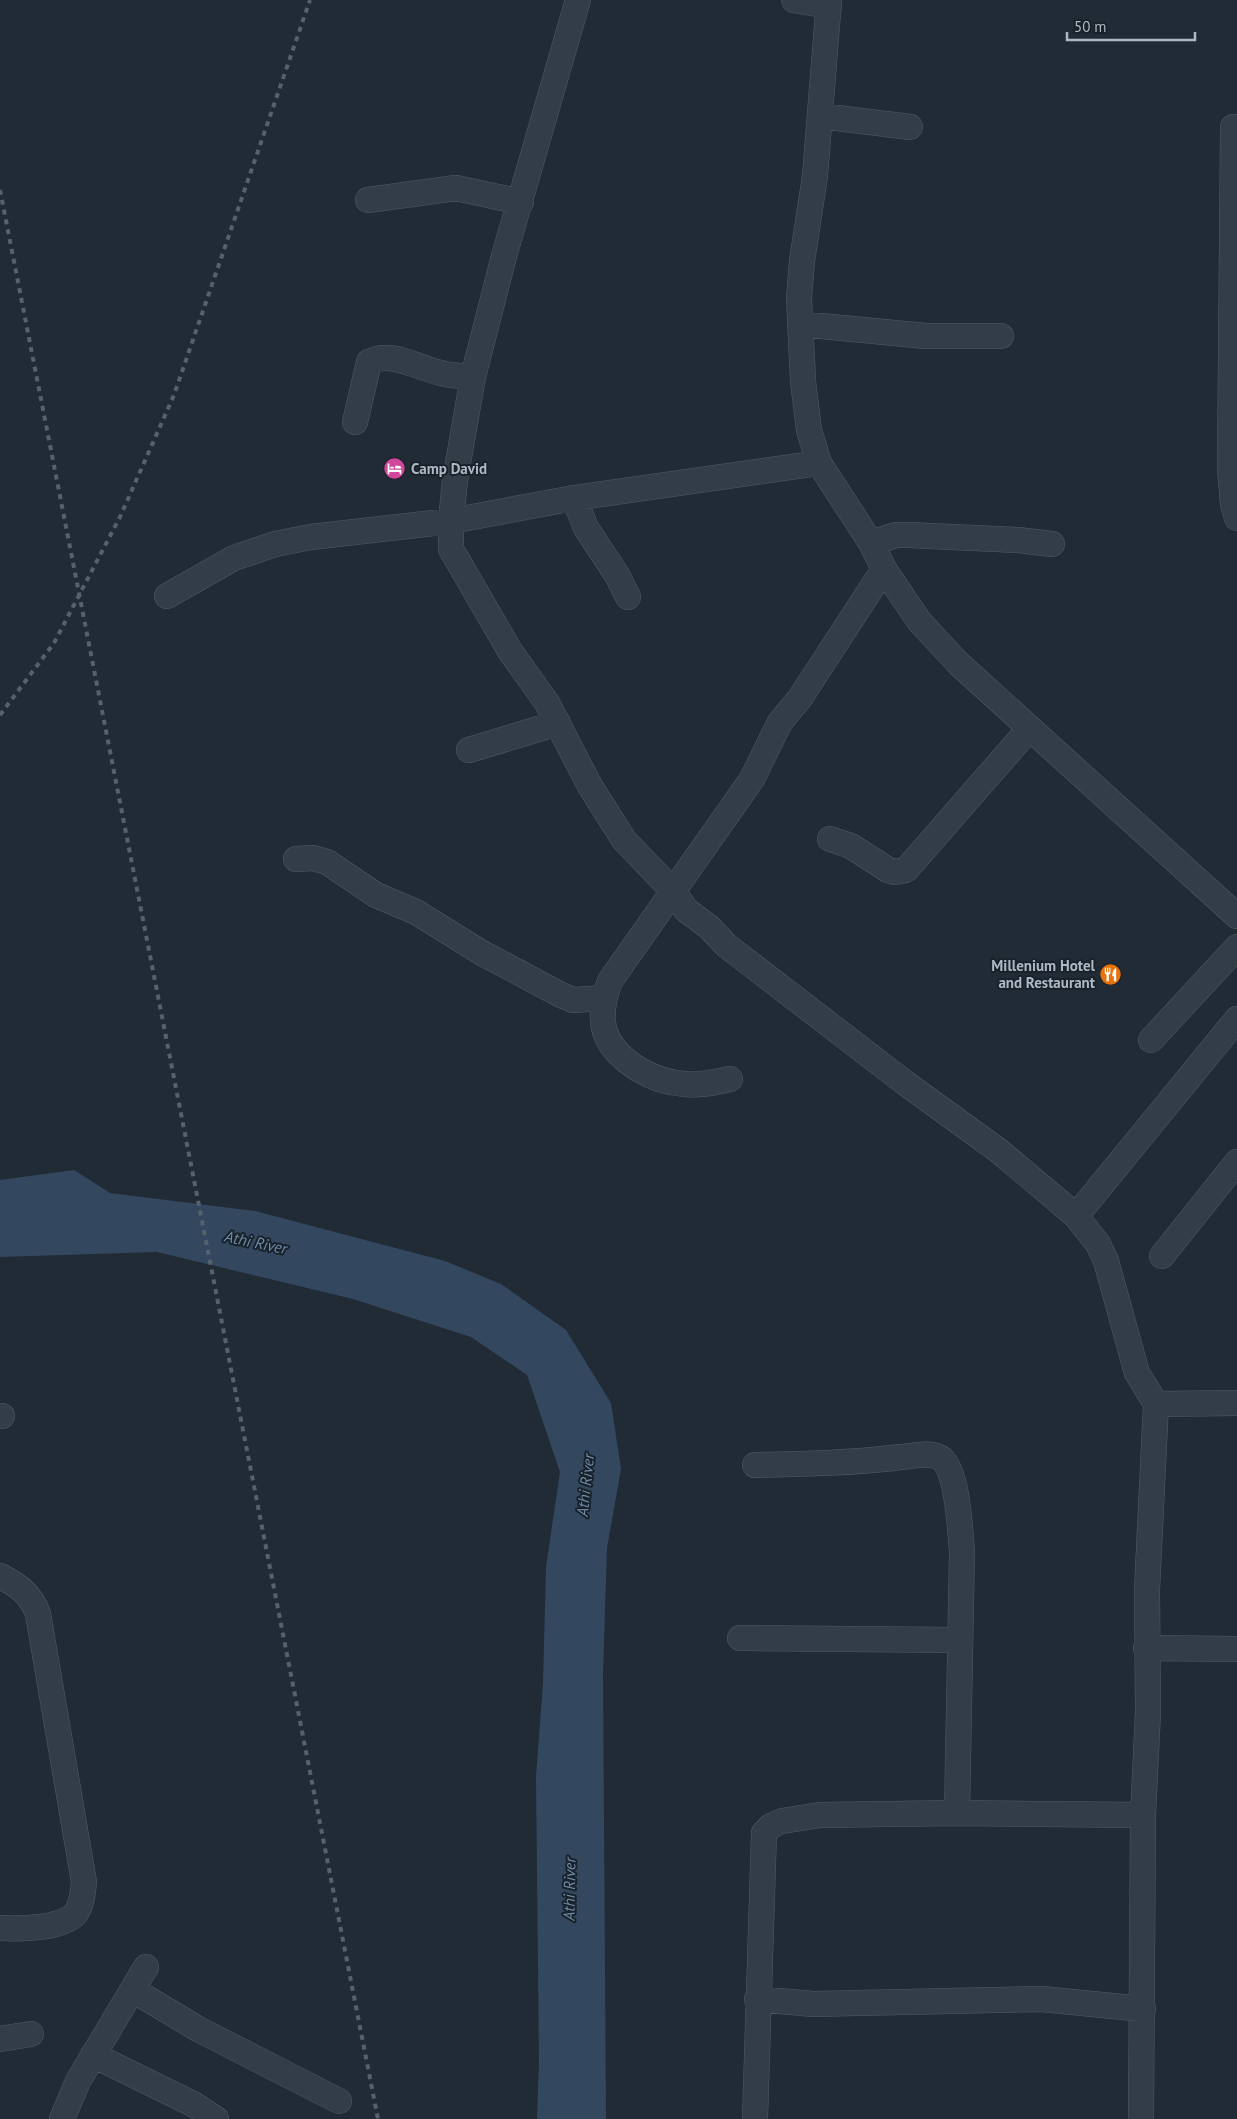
<svg xmlns="http://www.w3.org/2000/svg" width="1237" height="2119" viewBox="0 0 1237 2119" font-family="'PT Sans',sans-serif">
	<style>
		.water { fill: #33485e }
		.lines { fill: none; stroke-linecap: round; stroke-linejoin: round }
		.minor-casing { stroke: #515b65; stroke-width: 26 }
		.minor { stroke: #333d47; stroke-width: 25 }
		.rail { stroke: #55616e; stroke-width: 4; stroke-dasharray: 5 5; stroke-linecap: butt }
		.labels { text-anchor: middle; stroke-width: 4; stroke-linejoin: round; paint-order: stroke }
		.poi-label { font-size: 15px; font-weight: bold; fill: #adb8c4; stroke: #19222b; text-anchor: start }
		.water-label { font-size: 16px; font-style: italic; fill: #6e8ba8; stroke: #19222b }
	</style>
	<rect width="100%" height="100%" fill="#202b36"/>
	<path class="water" d="M74,1170l36,23 145,18 190,50 56,23 65,46 45,73 10,66 -14,79 -4,126 3,445h-69l2,-58 -3,-284 7,-94 3,-116 14,-95 -33,-97 -56,-38 -118,-38 -196,-47 -157,5v-77z"/>
	<g class="lines">
		<defs>
			<path id="minor" d="M578,0l-74,256 -31,121 -18,103 -4,41v28l59,102 37,52 43,83 34,54 50,52 12,18 23,17 18,19 177,136 95,69 77,65 22,28 8,17 31,112 19,31 -9,186 1,122 -5,103 -2,304
				M794,0l35,6
				M829,0l-14,176 -13,85 -3,37 4,83 6,49 10,33 52,80 13,26 35,52 40,43 278,252
				M821,116l89,11
				M1233,127l-3,342 3,35 4,14
				M368,200l88,-12 65,14
				M800,324l126,12h75
				M355,422l14,-60c22,-12 49,6 72,11 11,3 22,3 32,4
				M574,498l12,30 31,47 11,22
				M871,543l25,-8h12l110,5 34,4
				M167,596l67,-38 41,-14 36,-7 140,-16 123,-23 245,-35
				M469,750l89,-27
				M830,839l21,7 37,24 7,2 11,-2 123,-141
				M296,859l17,-1 14,4 49,33 40,17 66,41 79,42 12,5 31,-2
				M1151,1040l86,-93
				M730,1079c-15,3 -29,7 -45,5 -18,-1 -32,-6 -47,-15 -36,-23 -43,-48 -28,-88l142,-202 28,-57 20,-24 84,-129
				M1076,1216l161,-197
				M1162,1256l75,-94
				M1156,1404l81,-1
				M0,1416h2
				M755,1465c49,-1 97,-2 146,-8 12,-1 31,-6 41,2 16,14 18,71 20,92l-5,262 186,2
				M0,1576c18,9 31,18 38,38l46,268c-1,10 -2,22 -8,31 -13,16 -57,16 -76,15
				M740,1638l219,2
				M1146,1648l91,1
				M133,1990l65,39 141,72
				M757,1999l56,5 229,-5 101,10
				M0,2039l31,-5
				M93,2055l100,49 23,15
				M62,2119l16,-38 68,-114
				M755,2119l9,-286 7,-7 11,-5 38,-6 137,-2"/>
		</defs>
		<use href="#minor" class="minor-casing"/>
		<use href="#minor" class="minor"/>
		<path class="rail" d="M0,190l378,1929
			M0,715l54,-72 66,-126 54,-122 136,-395"/>
	</g>
	<defs>
		<symbol id="hotel-disc" viewBox="-11 -11 22 22"><circle r="9.5" fill="#d1479c" stroke="#19222b"/><path d="M-6-4.5h1.5V1H6V5H4.5V3h-9V5H-6ZM-4 0a1.8 1.8 0 1 1 3.6 0ZM.5 0V-2.5h3Q6-2.5 6 0Z" fill="#fff"/></symbol>
		<symbol id="restaurant-disc" viewBox="-11 -11 22 22"><circle r="9.5" fill="#e8710a" stroke="#19222b"/><path d="M-5-6h1v4h1v-4h1v4h1v-4h1v5L-1.5 .5V6h-2V.5L-5-1ZM5-6V6H3V1.5H1.5Q1.5-4 5-6Z" fill="#fff"/></symbol>
	</defs>
	<g fill-rule="evenodd">
		<use href="#hotel-disc" x="382" y="456" width="25" height="25"/>
		<use href="#restaurant-disc" x="1098" y="962" width="25" height="25"/>
	</g>
	<g class="labels">
		<g class="poi-label">
			<text x="411" y="474">Camp David</text>
			<text x="1095" y="971" text-anchor="end">Millenium Hotel<tspan x="1095" dy="17">and Restaurant</tspan></text>
		</g>
		<g class="water-label">
			<text transform="translate(256 1242) rotate(12)" y="6">Athi River</text>
			<text transform="translate(585 1485) rotate(-84)" y="6">Athi River</text>
			<text transform="translate(569 1889) rotate(-89)" y="6">Athi River</text>
		</g>
	</g>
	<path d="M1067 32v8h128v-8" fill="none" stroke="#adb8c4" stroke-width="2.5"/>
	<text x="1074" y="32" font-size="15" fill="#adb8c4" stroke="#19222b" stroke-width="4" paint-order="stroke">50 m</text>
</svg>
